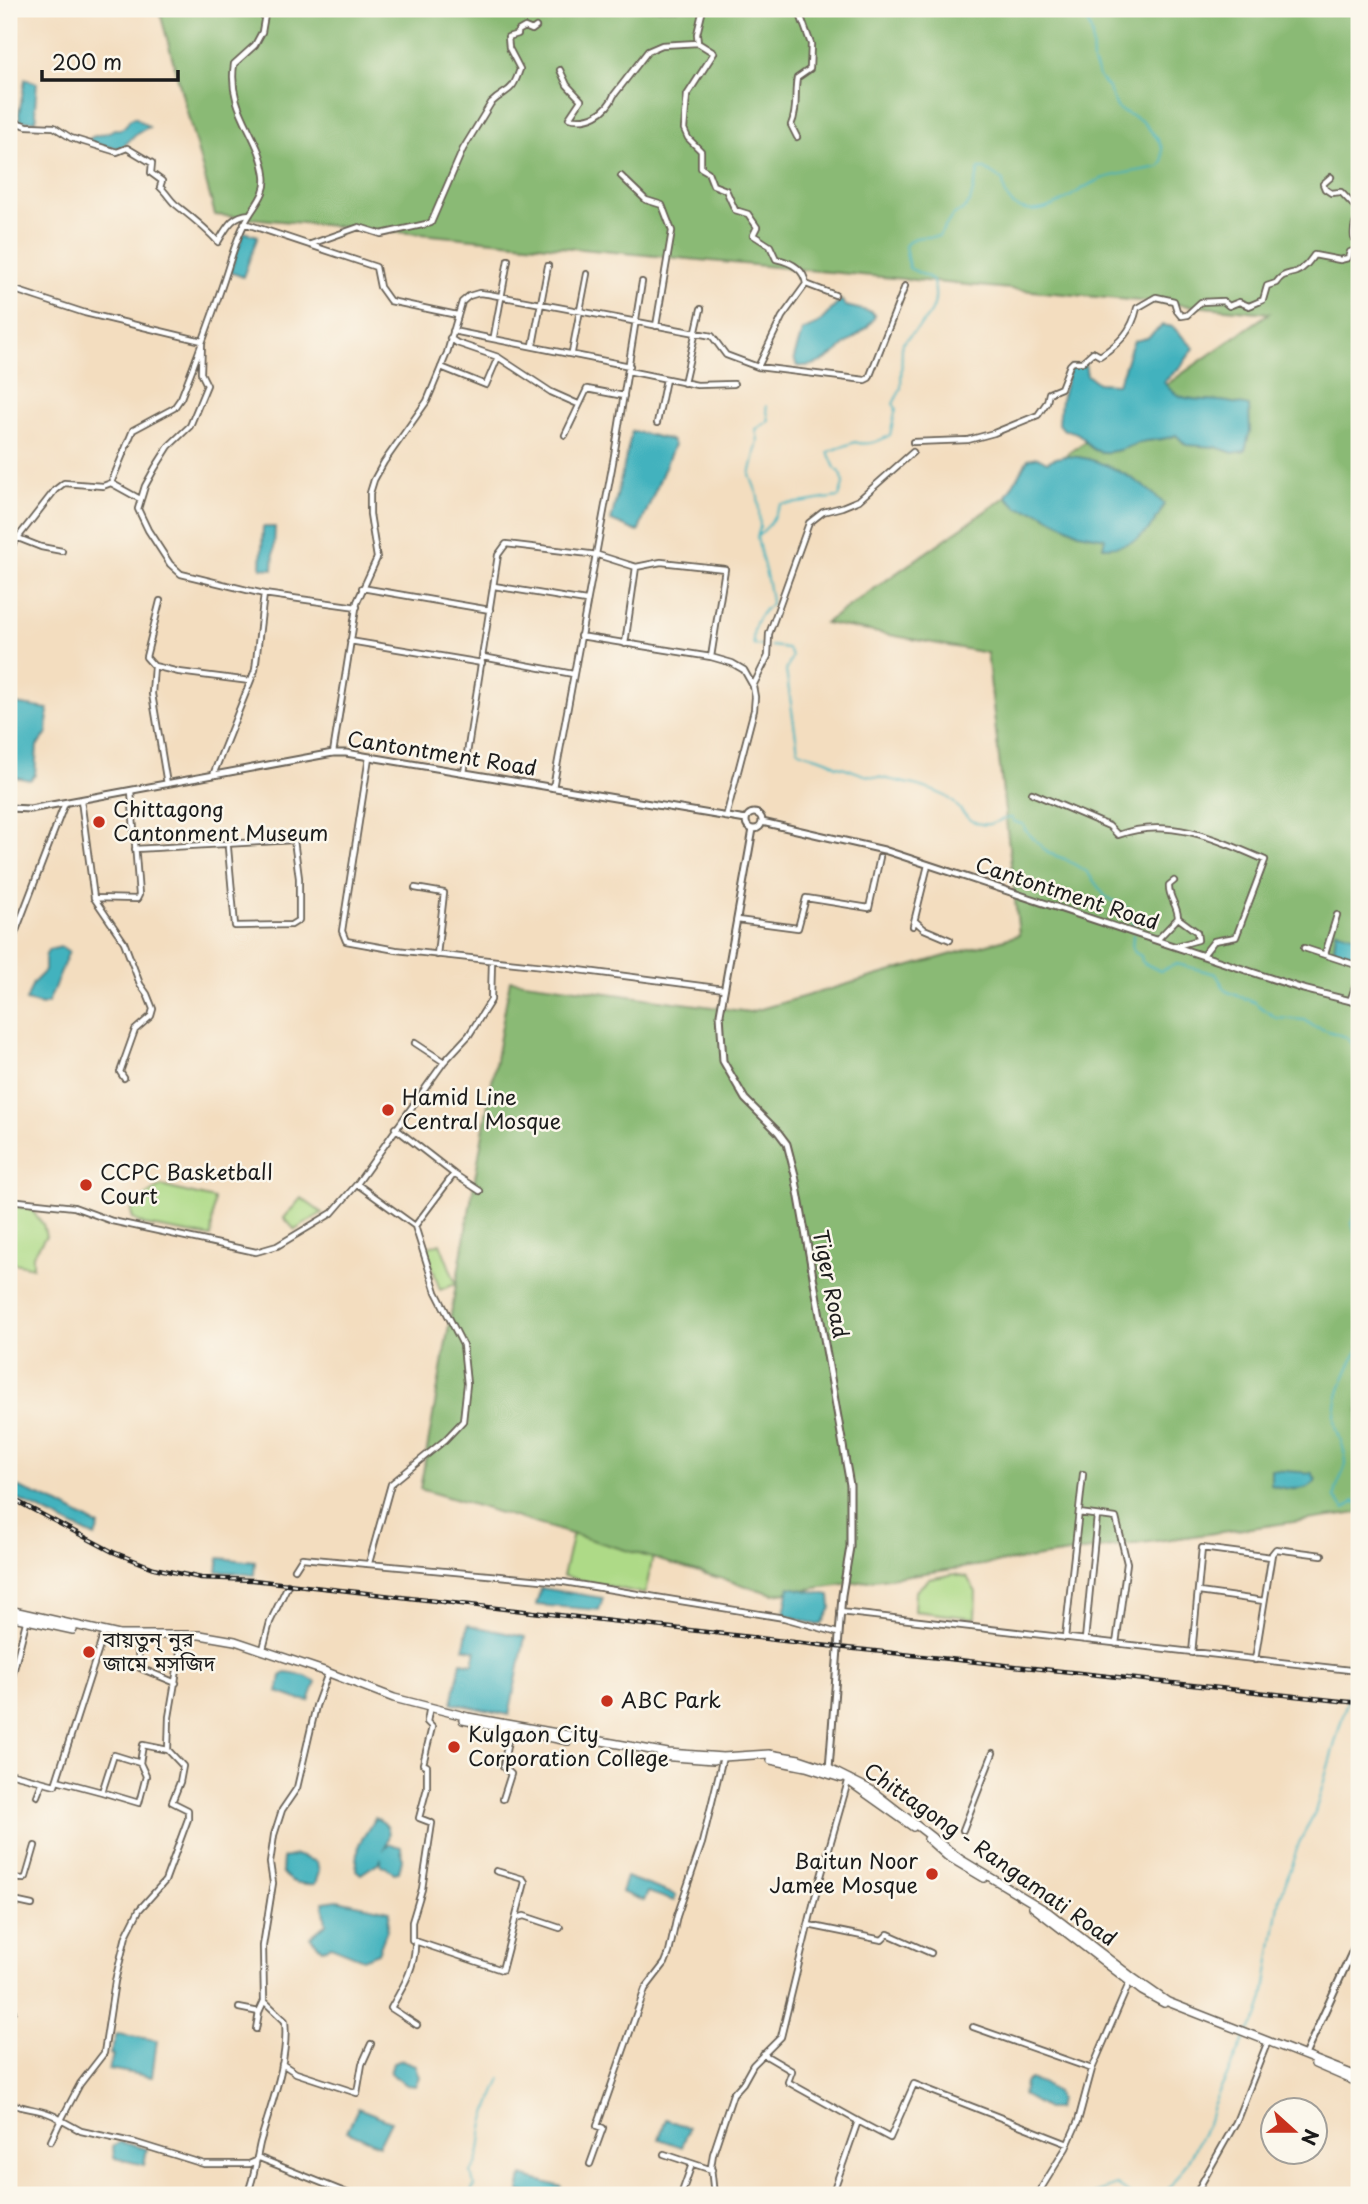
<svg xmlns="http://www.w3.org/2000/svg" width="1368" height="2204" viewBox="0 0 1368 2204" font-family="'Playpen Sans','Noto Sans Bengali',sans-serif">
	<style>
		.green { fill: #aeda87; stroke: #657b52; stroke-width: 2 }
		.forest { fill: #8aba74; stroke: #536b48; stroke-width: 2 }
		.water { fill: #43b2be; stroke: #30676d; stroke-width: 2 }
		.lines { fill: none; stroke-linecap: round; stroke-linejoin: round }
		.stream { stroke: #43b2be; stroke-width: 2 }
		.minor-casing { stroke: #676055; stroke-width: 8 }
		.tertiary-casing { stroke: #676055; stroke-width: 9 }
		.trunk-casing { stroke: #676055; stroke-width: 10 }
		.minor { stroke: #fff; stroke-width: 4.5 }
		.tertiary { stroke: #fff; stroke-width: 5 }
		.trunk { stroke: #fff; stroke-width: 7 }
		.rail-casing { stroke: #1c1c1c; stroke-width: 4.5 }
		.rail { stroke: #fbf7ec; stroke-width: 2; stroke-dasharray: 5; stroke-linecap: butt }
		.poi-dot { fill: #c8321e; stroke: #fbf7ec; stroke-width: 2.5 }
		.labels { text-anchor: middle; stroke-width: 5; stroke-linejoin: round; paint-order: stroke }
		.street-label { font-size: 21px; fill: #1c1c1c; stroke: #fbf7ec }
		.poi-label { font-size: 21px; fill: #1c1c1c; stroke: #fbf7ec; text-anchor: start }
	</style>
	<rect width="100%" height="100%" fill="#fbf7ec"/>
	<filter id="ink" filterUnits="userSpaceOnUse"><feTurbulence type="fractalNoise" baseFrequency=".0143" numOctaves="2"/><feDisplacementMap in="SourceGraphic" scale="14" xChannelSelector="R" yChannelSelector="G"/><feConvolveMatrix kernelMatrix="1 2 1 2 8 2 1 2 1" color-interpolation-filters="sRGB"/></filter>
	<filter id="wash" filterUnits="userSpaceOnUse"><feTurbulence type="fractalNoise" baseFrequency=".00686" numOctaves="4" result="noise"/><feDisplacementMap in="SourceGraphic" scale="28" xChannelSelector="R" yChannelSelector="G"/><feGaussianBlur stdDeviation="1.57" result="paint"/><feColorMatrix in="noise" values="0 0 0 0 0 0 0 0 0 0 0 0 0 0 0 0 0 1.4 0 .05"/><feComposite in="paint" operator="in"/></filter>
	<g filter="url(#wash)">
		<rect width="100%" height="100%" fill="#f3ddbf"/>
		<path class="green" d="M161,1186l53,13 -3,38 -67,-12 -11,-6 -2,-8 16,-16z
			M301,1198l21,15 -27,17 -11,-12z
			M9,1206l21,2 13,16 3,12 -13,19v12l-24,-5z
			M440,1243l16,41 -16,6 -14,-42z
			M573,1533l81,18 -9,43 -82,-18z
			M954,1574l13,3 9,15 -1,26 -61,-7 1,-19 14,-13z"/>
		<path class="forest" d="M159,9h1200v1504l-586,81 -353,-105 90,-509 240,32 269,-77 -32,-282 -162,-30 444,-310 -1054,-98z"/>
		<path class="water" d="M25,79l12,4 -2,25 2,9 -2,4h-15l-1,-7z
			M135,117l14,10c-35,15 -11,29 -59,15l-1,-3c8,-6 16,-3 25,-10 8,1 12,-2 15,-9z
			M244,232l14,4 -15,41 -13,-5z
			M841,300l5,6 25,6 4,4c-6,12 -14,16 -24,24 -16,14 -31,28 -54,26l-3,-8 8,-27 16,-7z
			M1163,325l10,2 21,21 -12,17 -18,17c15,22 33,16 56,19 10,1 19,3 29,5l1,25 -5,20 -12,2 -17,-6 -30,-2 -10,-10c-12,6 -25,4 -38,8 -12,5 -30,13 -43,7 -15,-7 -6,-17 -31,-20l-5,-6 2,-24 10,-35 14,-1 2,11 11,8 19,1c9,-14 9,-28 17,-43l13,-3z
			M632,431l39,9 3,5 -36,87 -27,-11z
			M1038,457l9,5c32,-20 95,18 117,42 -11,28 -30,44 -61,43l2,-9 -26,-5 -40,-21 -21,-4 -12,-12 22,-37z
			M263,527h12l-2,42 -12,-1z
			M9,703l39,6 -1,25 -10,12 -2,29 -5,5 -21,-4z
			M1336,930l23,7v19l-25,-7z
			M61,947l8,4 -21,52 -6,2 -16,-4 7,-18 12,-12v-14l3,-7z
			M1271,1470l41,3 4,7c-9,14 -31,9 -45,5z
			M9,1484l50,20 40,22 -4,11 -86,-42z
			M219,1558l36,4 -1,13 -37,-4z
			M789,1587l41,8 1,13 -9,16 -5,1 -33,-11z
			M541,1588l62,10 -4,12 -63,-5z
			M468,1625l57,12 -16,78 -57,-12 9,-41 12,2 3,-13 -12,-3z
			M286,1673l20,3 10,6 -7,19 -12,-2 -19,-7 3,-16z
			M375,1818c16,6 16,15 10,30l5,-4 11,3 1,12 -3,13 -5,1 -13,-9v-6l-2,4 -18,12 -5,-4 3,-26z
			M296,1855l21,7 2,10 -4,12c-14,1 -25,-1 -33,-12l1,-14z
			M626,1877l50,18 -2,6 -26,-9 -4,9 -23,-9z
			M337,1900l53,11 -3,19 -9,23 -15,6 -32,-13 -9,3 -12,-12 16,-13 -3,-22z
			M117,2034l40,6 -5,37 -43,-8 4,-14 -3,-1z
			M402,2060l13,5 4,12 -4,9 -8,-1 -17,-12 3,-10z
			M1030,2079l12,4 14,9 3,7 -2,10h-10l-24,-14 2,-12z
			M358,2108l33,13 -12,24 -32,-14z
			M666,2119l23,9 -7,19 -23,-8z
			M120,2142l27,7 -3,16 -30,-7 -1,-11z
			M522,2176l40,11 -2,8h-25l-16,-4z"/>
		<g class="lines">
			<path class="stream" d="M1133,9l7,3 36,2 3,-5
				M757,537l3,-10 -2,-31 -8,-21 8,-34 -2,-12 13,-8 -3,-15
				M766,646l-12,-1c-4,-16 5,-32 17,-41 -1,-21 -10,-45 -14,-67l12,-12 12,-21c21,0 38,-5 58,-7l4,-12 -1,-10 -7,-7 -7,-16 27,-10c11,4 25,-1 35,-7l6,-27 -3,-4 8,-16 1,-44c19,-21 42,-32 30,-65l-23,-11 -4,-22c10,-13 20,-7 34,-10l14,-21 9,-4 8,-9 9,-33h6l18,12c2,33 31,35 56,22 14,-7 26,-18 42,-24 18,-6 39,-8 58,-12l4,-5 -1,-14 -5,-10 -15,-17 -24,-12 -10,-21 -9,-11 -6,-14 -1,-28 -8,-26
				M771,646l16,2 5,8 -6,15 12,79c11,7 31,7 38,16 14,1 27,12 42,11 22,5 49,9 69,20 13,8 17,24 34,27 12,3 19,-7 31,-6l1,3 11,4 1,5 23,23 17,6 22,13 18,24 26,15 3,4 -1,14
				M1133,935c0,10 -4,16 8,21l1,6 18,9 17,-7 39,10 10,17 7,3 21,8 22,16 29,2 8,6 33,11 13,16
				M1359,1200l-7,22 7,26
				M1359,1350c-12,18 -28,54 -23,76 3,11 10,25 10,37 -1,11 -11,19 -11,35l10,11 10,-8 4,3
				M1349,1668l-2,-4 12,-27
				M1249,2031l9,-13 6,-21 16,-99 19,-55 16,-31 35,-121 1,-18
				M470,2195l4,-9 -3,-14c11,-12 9,-33 13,-49 4,-15 11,-29 17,-44
				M1094,2195l3,-3 20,-7 14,10
				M1164,2195l22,-31 23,-43 4,-16 33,-69"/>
		</g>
	</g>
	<g filter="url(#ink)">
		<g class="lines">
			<defs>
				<path id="minor" d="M703,9l-6,25 1,9 16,10 -27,42 -3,34 4,9 13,13v17l7,4 5,13 13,5 9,20 13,4 9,13 -4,8 17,11 6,13c15,3 28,10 30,25
					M560,70l7,15 14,15 -12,18c19,5 38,-5 45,-23l34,-44 14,-6 36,-2
					M9,120l18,6 27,1 17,11 46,14 10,-4 25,15 -1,10 11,8 -2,6c6,5 10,13 15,17 15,12 30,23 43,38 9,-15 14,-27 32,-28
					M797,137l-6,-12c7,-15 3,-31 6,-47l13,-9 1,-25 -13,-35
					M621,176l25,24 16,5 10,26 -16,95
					M1331,177l-8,7 2,5 6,4 10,-1 18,19
					M1359,216c-4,6 -6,14 -5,22l5,1
					M244,223l132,44 4,20 10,14 67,14
					M311,244l48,-17 22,7 50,-11 32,-74 28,-46c17,-16 20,-7 29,-34l-11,-21 -1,-11 10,-3v-3l7,-4 7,3 4,-3
					M9,288l76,25 117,28 -1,32 6,12 -17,41 -21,20 -14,22 -10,18 -7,23 10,21 22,34 11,10 83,20
					M453,331l177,35
					M494,336l14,-76
					M533,345l15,-79
					M572,352l15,-78
					M498,357l53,35 27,12
					M441,367l45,18 12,-28 -41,-14 -7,-5
					M758,367l24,-50 24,-33 29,11
					M628,371l69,14 37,-1
					M684,383l17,-74
					M657,423l9,-44
					M565,435l22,-46 37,7
					M913,442l55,-2 26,-7 44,-18 9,-13 2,-9 12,-5 9,-23 3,-3h9l11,-10 7,4c20,-13 32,-25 37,-48l19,-11 18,4 3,10 4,5 6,-1 14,-13 22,-1 6,5 10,-4 10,4 14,-6 4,-14 9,-3c6,-9 10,-8 20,-11 8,-3 13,-10 18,-17l26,5 8,-2 2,-6 9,-3
					M111,483l29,16
					M18,538l23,9 21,4
					M9,549l46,-59 9,-7 39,3 8,-3 22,-53 41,-22 7,-10c15,-38 29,-76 42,-115 7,-20 12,-42 22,-60 8,-17 23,-28 20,-48 -5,-41 -38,-64 -31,-111l21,-19 7,-13 4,-23
					M494,586l92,15
					M362,588l128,22
					M160,601l-14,56 8,9 25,6 71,9
					M580,636l131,21 21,6 12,7 9,16 2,11 -1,13 -28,107
					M350,641l132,22
					M625,644l11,-77
					M483,657l90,17
					M154,666l-2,28 15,90
					M753,686l15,-30 1,-22 40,-111 14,-11 19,-5 17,-7 54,-48
					M333,753l24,-151 20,-44 -7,-44v-21l4,-13 10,-18 43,-61 20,-48 15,-51 7,-6 10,-3 9,1 224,42 14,19 32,12 107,13 4,-2 36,-92
					M369,757l-27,174 4,10 50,9 175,19 153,20
					M464,773l34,-218 8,-11 92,11 38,12 25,-5 64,7 -14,88
					M213,775l42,-105 9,-76 93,13
					M553,788l60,-326 29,-180
					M1032,793l77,33 9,9c50,-19 101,5 147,25l-29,77 -22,4 -11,14
					M81,800l13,98 30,44 16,42 7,10 6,15 -2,7 -16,14 -15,42 4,6
					M135,849l159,-9 5,38v42l-8,5 -56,1 -7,-78
					M415,888l29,5 -7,62
					M94,898l43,1 2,-4 -8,-104
					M737,920l61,8 8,-30 63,10 11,-51
					M915,921l9,8 26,11
					M913,926l15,-61
					M1157,940l21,-22c0,-13 -10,-20 -9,-33l5,-4
					M1176,946l22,-6 -1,-8 -19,-14
					M1304,948l55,18
					M9,949l56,-146
					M1325,954l12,-39
					M1350,1001l9,-25
					M415,1043l29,19
					M9,1045l3,5 -3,12
					M395,1128l59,46 -39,52
					M454,1174l26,17
					M357,1184l58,42 21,66 27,53 4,39 -4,37 -18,19 -54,44 -22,79
					M9,1200l65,7 38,14 144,31 21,-6 55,-33 25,-29 87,-122 25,-27 22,-35 1,-39
					M1079,1513l37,5 11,45 -11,81
					M295,1569l7,-11 262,24 220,36 54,15
					M1199,1592l65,9
					M840,1612l519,59
					M183,1635l-14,82 -1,33 15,16 -3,16 -8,20 16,8v9l-23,62 -26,29 -13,26 -11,45 -11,72 -24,31 -19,36 20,11 55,12 68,21h45l7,-3
					M136,1636l4,32 36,15
					M1065,1638l18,-164
					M1085,1640l12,-124
					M263,1649l7,-27 18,-37
					M1192,1653l10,-105 69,9
					M1255,1660l17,-106 4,-5 46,6
					M9,1689l18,-71
					M429,1711l-2,11 5,5 -9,37 4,2v22l-8,30 13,5 -10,66 -10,33v18l90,30 23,-88 -2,-3 -27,-8
					M9,1773l46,12 49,-152
					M57,1780l45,12 12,-37 26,8 3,-18 25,5
					M102,1792l37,11 7,-27 -6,-13
					M37,1796l5,-13
					M503,1799l8,-25 -8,-7 7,-37
					M963,1830l30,-77
					M9,1878l15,1 2,-2 9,-31
					M9,1900l23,5
					M517,1918l7,-2 36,12
					M808,1925l74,15 6,-6 43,19
					M415,1942c1,24 -12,45 -24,66l26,17
					M239,2008l20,4 5,-11
					M9,2009l4,2
					M973,2027l119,42
					M256,2029l3,-17
					M763,2054l29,17 -4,11 70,39 -26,74
					M282,2064l14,9 61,20 5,-29 9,-20
					M9,2103c17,7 38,6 52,17l-10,21
					M858,2121l32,17 24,-54 154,60
					M664,2154l48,16
					M257,2157l95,38
					M590,2164l13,-36 -6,-2 48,-137 20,-26 4,-10 8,-37 25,-73 21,-86
					M247,2195c7,-16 9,-34 13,-52 11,-39 29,-82 25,-122l-21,-20 -1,-55 10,-63 -3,-20 4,-28 8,-25 15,-22 19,-82 11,-30
					M681,2195l11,-31
					M714,2195l-3,-28 2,-13 20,-60 10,-11 10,-18 28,-28 33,-136 35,-123
					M1037,2195l29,-47 12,-27 14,-52 38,-88
					M1195,2195l41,-73 32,-81"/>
				<path id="tertiary" d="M9,808l21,1 303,-56h13l400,67
					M746 821a8 8 0 1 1 16 0a8 8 0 1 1-16 0Z
					M762,822l122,28 419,139 56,14
					M753,829l-33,185 3,47 22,38 33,33 9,12 8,31 55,310v62l-8,48 -13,174
					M1305,2055l54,-118"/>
				<path id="trunk" d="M9,1610l110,25h81l35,6 89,30 70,27 74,19 200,36 55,4 46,-3 30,5 30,10 42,21 89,69 88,53 84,65 36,25 191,75
					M9,1616l64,14
					M463,1720l105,21
					M660,1756l54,4
					M771,1760l35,7 35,11
					M851,1783l62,44
					M928,1839l19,17 37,22
					M1033,1907l109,84 22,12
					M1315,2064l44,19"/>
			</defs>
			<use href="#minor" class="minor-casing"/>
			<use href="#tertiary" class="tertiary-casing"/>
			<use href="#trunk" class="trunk-casing"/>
			<use href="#minor" class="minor"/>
			<use href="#tertiary" class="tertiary"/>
			<use href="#trunk" class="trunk"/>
			<defs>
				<path id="rail" d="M9,1497l104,55 41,16 47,10 52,2 584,67 522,56"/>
			</defs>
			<use href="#rail" class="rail-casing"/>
			<use href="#rail" class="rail"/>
		</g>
	</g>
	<g class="poi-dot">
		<circle cx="99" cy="822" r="7"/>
		<circle cx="388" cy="1110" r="7"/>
		<circle cx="86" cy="1185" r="7"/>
		<circle cx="89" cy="1652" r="7"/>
		<circle cx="607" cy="1701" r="7"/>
		<circle cx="454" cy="1747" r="7"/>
		<circle cx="932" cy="1874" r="7"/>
	</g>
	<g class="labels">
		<g class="street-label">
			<text transform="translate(442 754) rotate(9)" y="7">Cantontment Road</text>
			<text transform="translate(1067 894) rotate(18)" y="7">Cantontment Road</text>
			<text transform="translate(830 1284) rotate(79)" y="7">Tiger Road</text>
			<text transform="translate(990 1855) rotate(35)" y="7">Chittagong - Rangamati Road</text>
		</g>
		<g class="poi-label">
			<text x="113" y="817">Chittagong<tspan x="113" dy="24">Cantonment Museum</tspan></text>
			<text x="402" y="1105">Hamid Line<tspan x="402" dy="24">Central Mosque</tspan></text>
			<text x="100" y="1180">CCPC Basketball<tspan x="100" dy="24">Court</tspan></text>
			<text x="103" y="1647">বায়তুন্ নুর<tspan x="103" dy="24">জামে মসজিদ</tspan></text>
			<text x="621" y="1708">ABC Park</text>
			<text x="468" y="1742">Kulgaon City<tspan x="468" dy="24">Corporation College</tspan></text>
			<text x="918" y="1869" text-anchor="end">Baitun Noor<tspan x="918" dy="24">Jamee Mosque</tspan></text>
		</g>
	</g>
	<rect width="1368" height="2204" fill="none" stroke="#fbf7ec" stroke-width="35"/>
	<g transform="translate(1294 2131) rotate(111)"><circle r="33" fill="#fbf7ec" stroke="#a29f99" stroke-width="2"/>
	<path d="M0-5L12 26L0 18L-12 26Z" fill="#c8321e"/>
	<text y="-10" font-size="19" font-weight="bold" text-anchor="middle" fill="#1c1c1c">N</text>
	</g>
	<path d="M42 70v10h136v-10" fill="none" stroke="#1c1c1c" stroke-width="3.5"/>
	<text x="52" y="70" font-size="21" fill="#1c1c1c" stroke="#fbf7ec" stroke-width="5" paint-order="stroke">200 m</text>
</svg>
